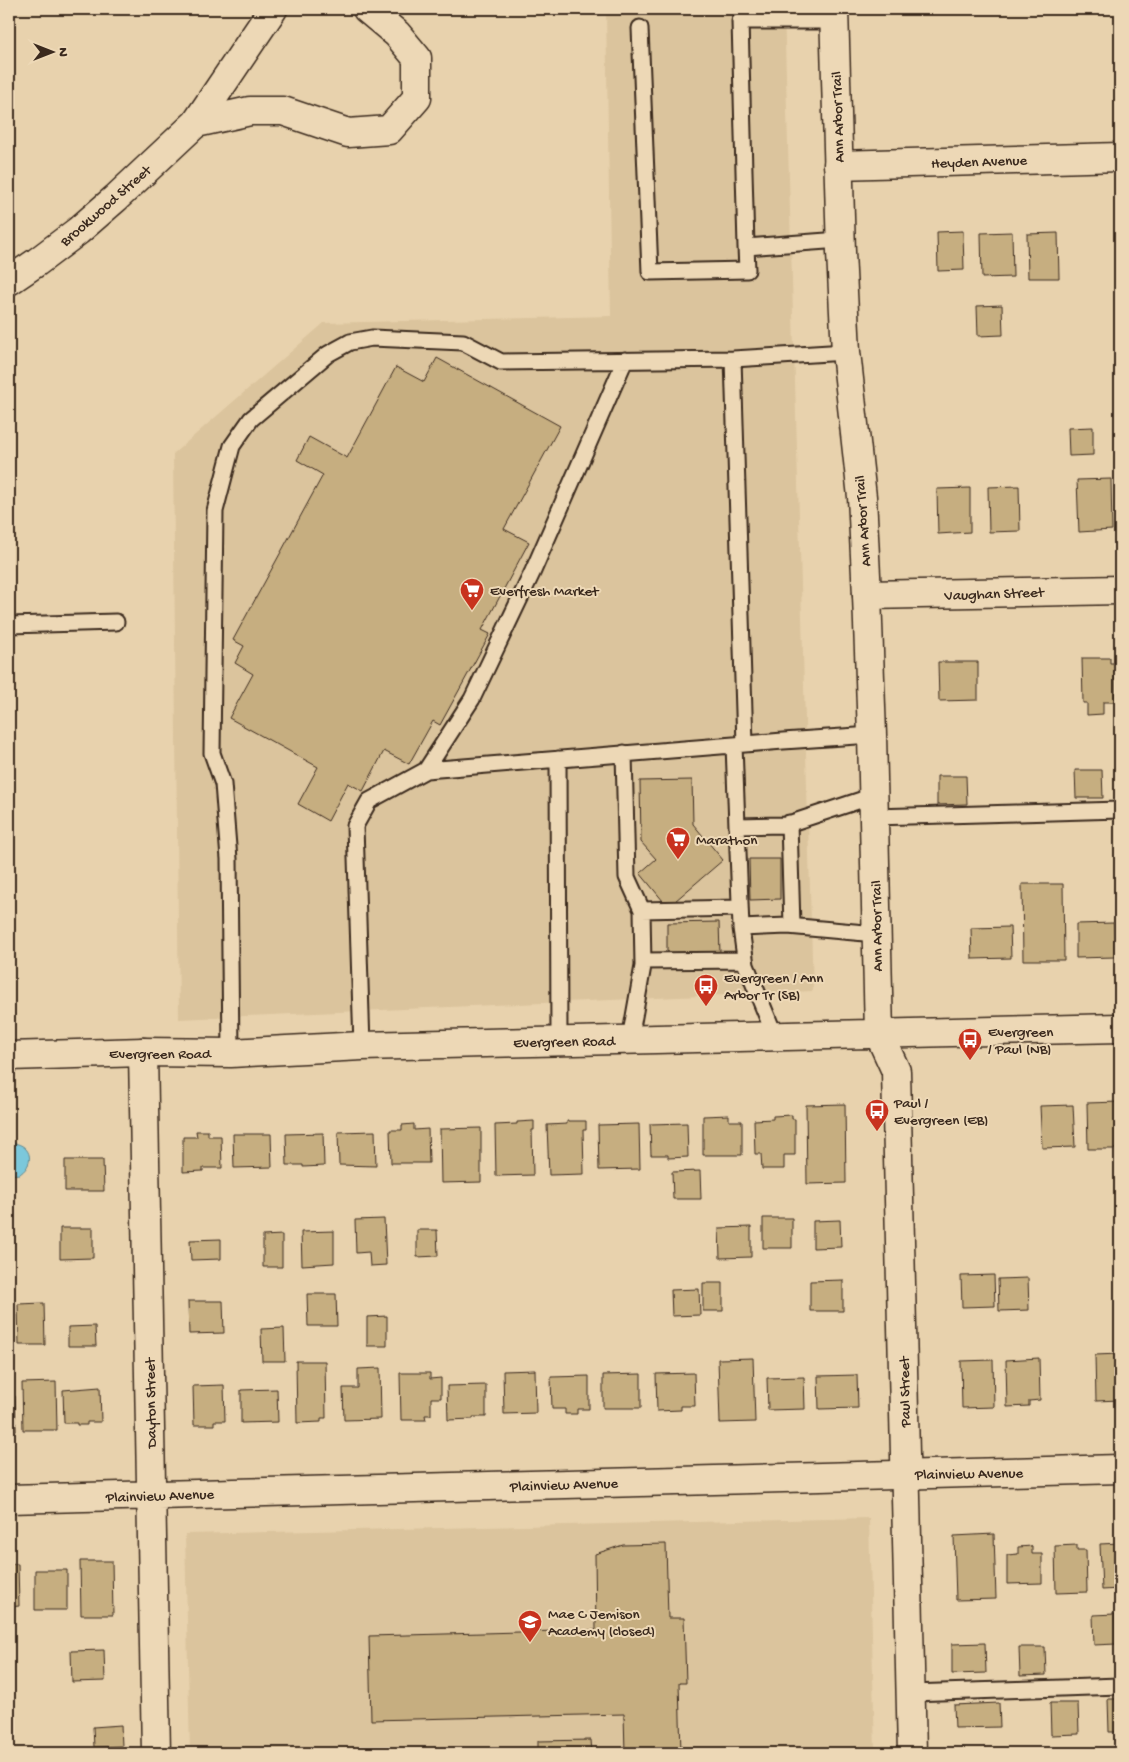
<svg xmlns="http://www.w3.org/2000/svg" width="1129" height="1762" viewBox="0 0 1129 1762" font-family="'Gochi Hand',sans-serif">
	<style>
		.built { fill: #dbc49d }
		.water { fill: #7cc8db; stroke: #62898f }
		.building { fill: #c6ae80; stroke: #3b2a1e }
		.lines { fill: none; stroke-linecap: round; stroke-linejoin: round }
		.lane-casing { stroke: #3b2a1e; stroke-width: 19 }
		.street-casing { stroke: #3b2a1e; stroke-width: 31 }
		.secondary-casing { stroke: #3b2a1e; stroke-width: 31 }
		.lane { stroke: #edd8b6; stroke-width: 15 }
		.street { stroke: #edd8b6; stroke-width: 28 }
		.secondary { stroke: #edd8b6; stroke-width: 28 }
		.labels { text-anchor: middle; stroke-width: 4; stroke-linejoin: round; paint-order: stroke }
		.street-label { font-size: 15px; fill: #3b2a1e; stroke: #edd8b6 }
		.poi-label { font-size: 15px; fill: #3b2a1e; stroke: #edd8b6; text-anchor: start }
	</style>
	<rect width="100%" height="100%" fill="#e8d2ad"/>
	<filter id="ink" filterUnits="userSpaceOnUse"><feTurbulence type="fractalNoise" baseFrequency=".02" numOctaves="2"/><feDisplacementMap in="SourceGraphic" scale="10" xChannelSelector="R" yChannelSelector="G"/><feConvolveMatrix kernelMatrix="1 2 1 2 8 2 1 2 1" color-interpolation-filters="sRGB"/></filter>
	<g filter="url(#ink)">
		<path class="built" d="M606,9h178l29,982 -634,28 -6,-565 151,-131 287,-7z
			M869,1518l6,235h-685l-5,-219z"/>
		<path class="water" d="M9,1143c21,-1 28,19 11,31l-11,1z"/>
		<path class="building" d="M963,231l1,39 -26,1 -1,-39z
			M1012,232l1,45 -31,1 -1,-45z
			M1058,233l1,45h-31l-1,-44z
			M1002,305l1,30 -25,1 -1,-30z
			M437,358l123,68 -56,103 25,13 -47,88 8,4 -50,91 -7,-4 -24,43 -25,-13 -21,40 -15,-8 -20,38 -30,-17 20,-37 -89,-49 24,-44 -18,-11 9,-17 -11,-6 90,-165 -26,-15 12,-23 38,21 49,-91 28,15z
			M1093,427v28l-24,1 -1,-28z
			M1111,479l1,51 -33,2 -2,-52z
			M1019,486l1,45 -31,1 -1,-45z
			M970,488v44l-32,2 -1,-45z
			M1082,658h28v5h5v39h-12v12l-16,1v-12h-4z
			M938,662h40v38l-39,1z
			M1075,770h27l1,28h-27z
			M937,776h29l1,28 -30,1z
			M692,780l1,44 30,36 -55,47 -28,-34 16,-14 -15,-17 -1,-61z
			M749,859h31v40l-30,1z
			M1022,884h41l1,76h-41z
			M719,922l1,32 -53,1v-32z
			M1114,923l1,34 -39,1v-34z
			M1010,927l1,31 -39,1 -1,-31z
			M1119,1102l1,47h-32l-1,-46z
			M845,1104l1,79 -39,1 -1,-79z
			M1073,1105l2,42 -33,1 -2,-42z
			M729,1115v6h13v34h-39v-39z
			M792,1115v4h3v36h-11v14h-22l-1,-15h-6l-1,-34 19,-1v-3z
			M534,1121v9h-2l1,45 -37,1 -1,-51 22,-1v-2z
			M567,1121h19v9h-3l1,44 -35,1 -2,-50 20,-1z
			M687,1123l1,34 -20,1v-3h-17l-1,-31z
			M414,1124v6l14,-1 1,34h-38l-1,-33h12v-5z
			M639,1124l1,45 -41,1 -1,-45z
			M481,1128v54l-40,1 -1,-54z
			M196,1131h12v5h13l1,32h-19v3l-20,1v-35h14z
			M375,1131l1,35 -37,-1 -1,-33z
			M323,1133l1,33 -21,1v-2h-16l-1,-31z
			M233,1134h38l1,33 -38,1z
			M65,1160h38l1,31h-39z
			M700,1171l1,28h-28l-1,-27z
			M763,1218h29v30h-29z
			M384,1219l2,46 -16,1 -1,-14 -13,1 -1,-33z
			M840,1220l1,27 -28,1v-27z
			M751,1227v30l-31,1 -1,-30z
			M60,1228h33v30l-33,1z
			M417,1230h20l1,26 -21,1z
			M334,1231v32l-32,2 -1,-33z
			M282,1235v32h-19v-31z
			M221,1239v20l-30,1 -1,-20z
			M994,1275l1,31 -33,1 -1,-31z
			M1028,1278l1,32 -30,1 -1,-32z
			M843,1280v31h-33v-30z
			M703,1283h20v28h-20z
			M699,1289l1,26 -28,1 -1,-26z
			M307,1294h29l1,32h-29z
			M188,1301h35l1,32 -35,1z
			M44,1303l1,42h-26l-1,-41z
			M387,1316v30h-20v-29z
			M95,1326l1,20h-28v-19z
			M284,1328l1,33h-23l-1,-32z
			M1120,1354v46l-24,1 -1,-46z
			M753,1358l2,64 -35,1 -2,-64z
			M1039,1358l1,42 -11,1v5l-22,1 -1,-47z
			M993,1360l1,47 -32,1 -1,-47z
			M296,1361h29l1,57h-5v4l-24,1z
			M380,1368l1,51 -37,1 -1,-32h15v-19z
			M535,1370l1,43 -32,1 -1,-43z
			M400,1373h30v6l11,-1v20h-10v17h-6l1,5h-25z
			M694,1373l1,33h-14v4l-24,1 -1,-37z
			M641,1374v34h-38v-33z
			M857,1375l1,33 -39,1 -1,-33z
			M589,1376v33h-12v5h-12v-5h-13l-1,-32z
			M804,1377l1,32 -37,1 -1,-32z
			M56,1382l1,48h-34l-1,-47z
			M224,1385l1,36h-11v4h-20l-1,-39z
			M486,1385v32h-13v2l-25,1 -1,-34z
			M100,1387l1,35h-14v3h-10v-2h-13l-1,-33z
			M277,1389l1,33 -37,1v-33z
			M15,1396l1,35h-7v-34z
			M994,1534l2,65 -40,1 -2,-64z
			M1120,1543v46l-18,1 -2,-46z
			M666,1544l2,74h16l2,65h-7l2,70h-56l-1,-39 -253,6 -2,-84 227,-6 -1,-76 28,-9z
			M1077,1545v5h9l1,42 -31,1 -1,-47z
			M1032,1546v8h10v29l-35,1v-29l11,-1v-7z
			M80,1561h32l1,54h-32z
			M9,1564h9l1,42 -10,1z
			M35,1570h32v40h-32z
			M1115,1614l1,30 -22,1 -1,-30z
			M985,1643l1,30 -34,1v-30z
			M1019,1647h26l1,28 -26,1z
			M104,1650l1,31 -33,1 -1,-31z
			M1108,1699h12v33h-11z
			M999,1703l1,24 -45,1 -1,-23z
			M1050,1703h28l1,31 -28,1z
			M121,1725l1,21 -28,1 -1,-20z
			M591,1740l1,13h-54v-12z"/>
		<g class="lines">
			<defs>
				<path id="lane" d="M834,21h-94l6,226 94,-7
					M640,28l10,244 97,-2 -1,-23
					M733,359l12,385
					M9,625l107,-3
					M734,745l3,81
					M624,753l3,124 15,33
					M558,759l1,282
					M426,770l46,-71 61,-128 92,-211
					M873,796l-88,29 -48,1 4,102 47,-2 88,8
					M874,817l246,-7
					M789,823l3,103
					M741,928l5,37 29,71
					M643,961l102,-1
					M630,1039l13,-73 -1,-56 97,-2
					M362,1046l-7,-220 14,-25 57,-31 357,-29 89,-6
					M231,1053l-2,-194 -6,-75 -11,-31 3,-242 17,-65 19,-27 77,-65 22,-12 22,-4 91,4 38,20 232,-3 113,-7
					M910,1693l210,-7"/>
				<path id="street" d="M196,123l54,-12h33l65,22 41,-3 28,-32v-40l-20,-24 -30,-25
					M838,165l282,-8
					M9,281l28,-19 41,-31 38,-33 80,-75 77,-114
					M867,595l253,-5
					M143,1052l13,701
					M9,1499l1111,-30"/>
				<path id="secondary" d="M834,9l7,243 5,100 16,145 5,98 5,140 7,299 17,37 16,682
					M9,1056l134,-4 88,1 131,-7 758,-18"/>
			</defs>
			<use href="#lane" class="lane-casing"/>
			<use href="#street" class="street-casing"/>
			<use href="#secondary" class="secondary-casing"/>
			<use href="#lane" class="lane"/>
			<use href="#street" class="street"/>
			<use href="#secondary" class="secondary"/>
		</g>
	</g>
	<defs>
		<symbol id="supermarket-pin" viewBox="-11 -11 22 30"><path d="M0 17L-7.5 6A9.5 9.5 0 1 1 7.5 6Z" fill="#c8321e" stroke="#edd8b6"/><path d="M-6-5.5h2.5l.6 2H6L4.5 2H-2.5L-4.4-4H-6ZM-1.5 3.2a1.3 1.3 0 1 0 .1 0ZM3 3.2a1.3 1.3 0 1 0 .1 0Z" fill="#fff"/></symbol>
		<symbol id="bus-pin" viewBox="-11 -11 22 30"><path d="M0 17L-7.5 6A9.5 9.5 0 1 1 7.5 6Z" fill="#c8321e" stroke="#edd8b6"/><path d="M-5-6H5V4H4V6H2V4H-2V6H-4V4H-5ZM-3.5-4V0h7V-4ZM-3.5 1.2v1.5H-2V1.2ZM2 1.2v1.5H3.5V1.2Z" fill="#fff"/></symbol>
		<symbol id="school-pin" viewBox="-11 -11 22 30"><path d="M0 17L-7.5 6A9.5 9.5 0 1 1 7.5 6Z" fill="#c8321e" stroke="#edd8b6"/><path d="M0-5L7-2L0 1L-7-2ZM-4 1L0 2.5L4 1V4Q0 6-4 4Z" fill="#fff"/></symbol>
	</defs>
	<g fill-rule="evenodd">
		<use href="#supermarket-pin" x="458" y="576" width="28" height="38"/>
		<use href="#supermarket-pin" x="664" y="825" width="28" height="38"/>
		<use href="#bus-pin" x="692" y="972" width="28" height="38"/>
		<use href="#bus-pin" x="956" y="1026" width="28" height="38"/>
		<use href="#bus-pin" x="863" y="1097" width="28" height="38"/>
		<use href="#school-pin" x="516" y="1608" width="28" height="38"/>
	</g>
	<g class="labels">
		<g class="street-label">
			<text transform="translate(837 117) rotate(-92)" y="5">Ann Arbor Trail</text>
			<text transform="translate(979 161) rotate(-2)" y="5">Heyden Avenue</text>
			<text transform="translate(105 205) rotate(-41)" y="5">Brookwood Street</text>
			<text transform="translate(862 521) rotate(-94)" y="5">Ann Arbor Trail</text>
			<text transform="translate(994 593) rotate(-2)" y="5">Vaughan Street</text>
			<text transform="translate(876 926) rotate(-91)" y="5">Ann Arbor Trail</text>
			<text transform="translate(564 1041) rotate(-1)" y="5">Evergreen Road</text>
			<text x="160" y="1058">Evergreen Road</text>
			<text transform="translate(904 1392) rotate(-91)" y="5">Paul Street</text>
			<text transform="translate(150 1403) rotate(-91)" y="5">Dayton Street</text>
			<text transform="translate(969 1473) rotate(-1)" y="5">Plainview Avenue</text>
			<text transform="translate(564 1484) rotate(-2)" y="5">Plainview Avenue</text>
			<text transform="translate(160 1495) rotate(-2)" y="5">Plainview Avenue</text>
		</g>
		<g class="poi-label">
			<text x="490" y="595">Everfresh Market</text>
			<text x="696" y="844">Marathon</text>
			<text x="724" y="982">Evergreen / Ann<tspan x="724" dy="17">Arbor Tr (SB)</tspan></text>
			<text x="988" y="1036">Evergreen<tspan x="988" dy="17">/ Paul (NB)</tspan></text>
			<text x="894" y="1107">Paul /<tspan x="894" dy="17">Evergreen (EB)</tspan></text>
			<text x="548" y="1618">Mae C Jemison<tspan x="548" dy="17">Academy (closed)</tspan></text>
		</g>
	</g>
	<rect width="1129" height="1762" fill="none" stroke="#edd8b6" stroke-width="30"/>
	<rect x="15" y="15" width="1099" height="1732" fill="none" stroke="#3b2a1e" stroke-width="2" filter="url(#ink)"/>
	<g transform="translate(52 52) rotate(90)" stroke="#edd8b6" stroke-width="4" paint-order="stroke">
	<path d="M0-4L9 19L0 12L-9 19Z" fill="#3b2a1e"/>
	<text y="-8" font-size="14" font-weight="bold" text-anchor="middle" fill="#3b2a1e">N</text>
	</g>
</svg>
